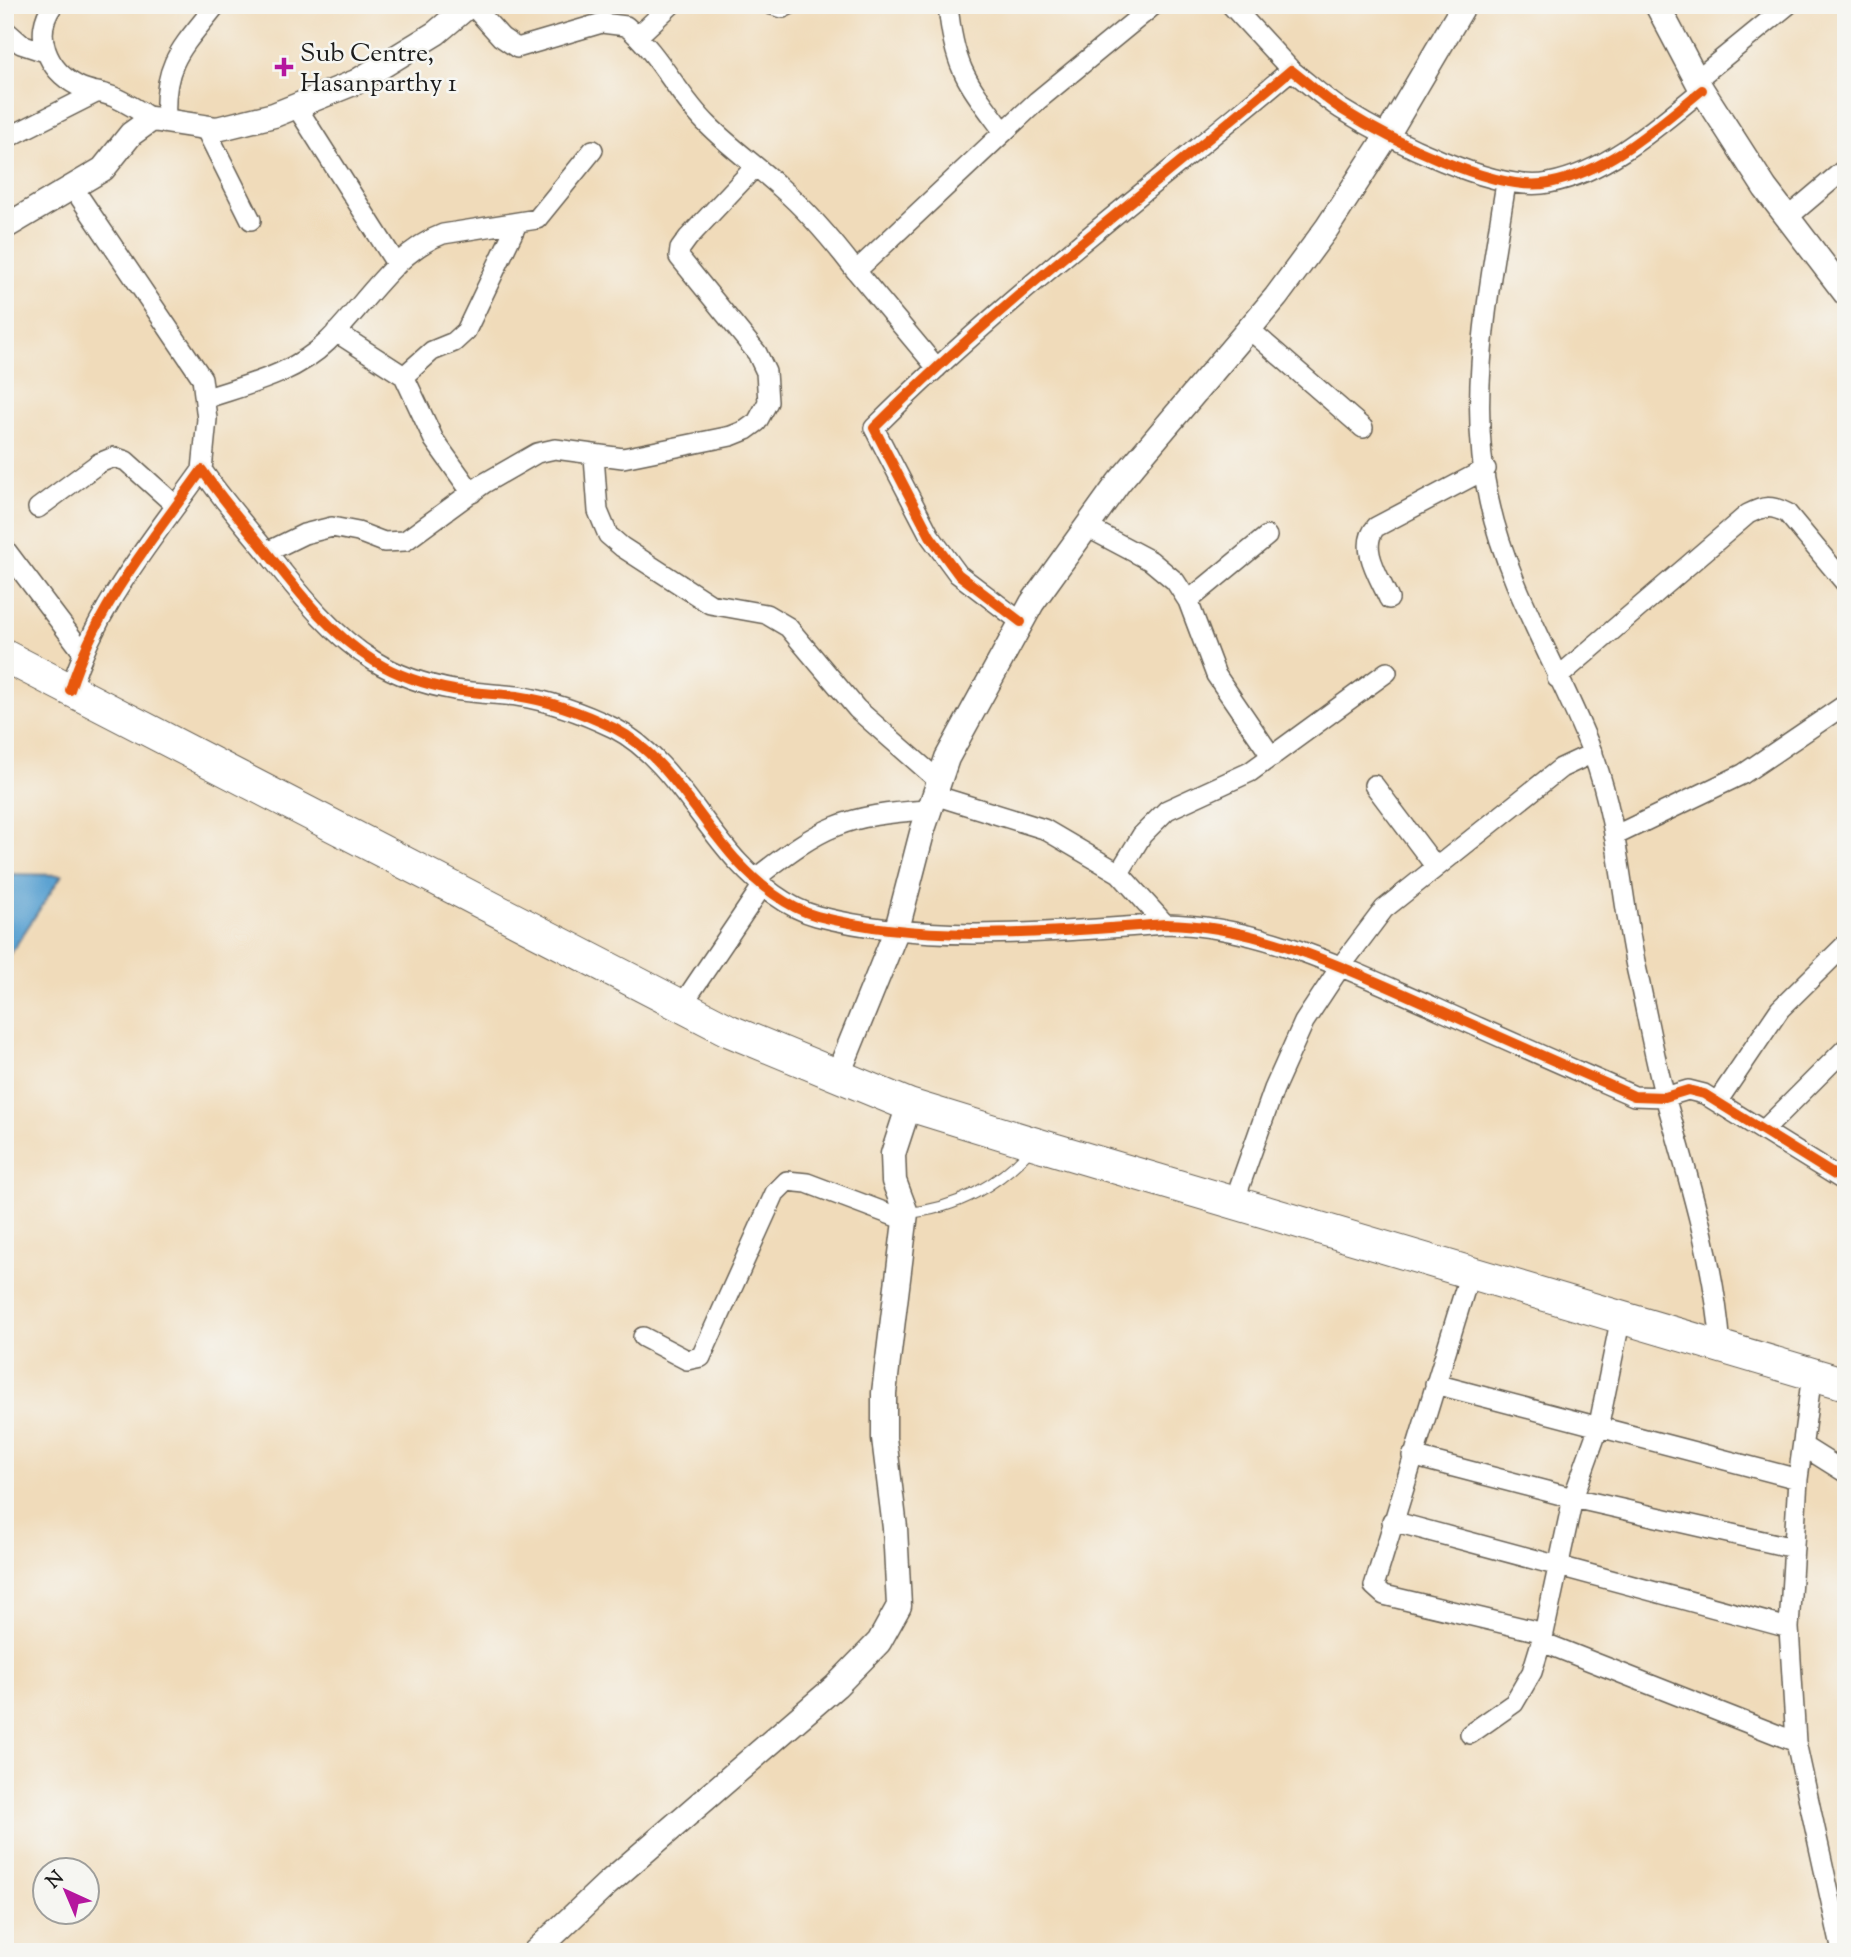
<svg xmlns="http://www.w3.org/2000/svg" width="1851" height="1957" viewBox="0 0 1851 1957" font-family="'Sorts Mill Goudy',serif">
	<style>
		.water { fill: #5ba2d1; stroke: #3c5f76; stroke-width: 2 }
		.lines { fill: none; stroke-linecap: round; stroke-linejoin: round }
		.service-casing { stroke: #665f53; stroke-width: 12 }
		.minor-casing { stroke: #665f53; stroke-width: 22 }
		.tertiary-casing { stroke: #665f53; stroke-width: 27 }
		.trunk-casing { stroke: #665f53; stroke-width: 34 }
		.service { stroke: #fff; stroke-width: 10 }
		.minor { stroke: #fff; stroke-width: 19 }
		.tertiary { stroke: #fff; stroke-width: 24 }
		.trunk { stroke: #fff; stroke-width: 32 }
		.cycleway-casing { stroke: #f6f6f2; stroke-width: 15 }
		.cycleway { stroke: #e8590c; stroke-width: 10 }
		.poi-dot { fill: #b5179e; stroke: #f6f6f2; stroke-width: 2.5 }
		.labels { text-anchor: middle; stroke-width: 5; stroke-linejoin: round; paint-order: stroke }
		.poi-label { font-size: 26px; fill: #1c1c1c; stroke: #f6f6f2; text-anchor: start }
	</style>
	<rect width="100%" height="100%" fill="#f6f6f2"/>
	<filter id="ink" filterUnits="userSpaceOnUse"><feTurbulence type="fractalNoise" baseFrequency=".0143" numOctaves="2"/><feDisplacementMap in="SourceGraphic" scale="14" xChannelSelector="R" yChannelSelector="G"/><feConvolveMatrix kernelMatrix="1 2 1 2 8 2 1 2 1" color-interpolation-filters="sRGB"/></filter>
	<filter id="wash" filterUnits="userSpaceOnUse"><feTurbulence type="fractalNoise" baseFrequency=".00686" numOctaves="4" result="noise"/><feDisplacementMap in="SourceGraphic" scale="28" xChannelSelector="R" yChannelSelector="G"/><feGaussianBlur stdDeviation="1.57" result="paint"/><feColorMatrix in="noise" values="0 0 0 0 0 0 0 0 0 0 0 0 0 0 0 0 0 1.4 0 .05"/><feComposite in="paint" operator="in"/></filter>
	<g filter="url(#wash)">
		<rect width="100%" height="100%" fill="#f0dbba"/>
		<path class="water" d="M5,874l57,1 -57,87z"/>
	</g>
	<g filter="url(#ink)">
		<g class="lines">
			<defs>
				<path id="service" d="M907,1213c49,-4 92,-28 125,-65"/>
				<path id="minor" d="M53,5c-21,29 -6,65 25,81 11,6 25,6 36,11 13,6 26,14 38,22
					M472,5l29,32 16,11 85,-25 24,3c34,28 51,69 82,99 23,23 49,41 73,63 29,25 52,53 75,83
					M772,5l11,3 6,-3
					M948,5c6,64 19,77 56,127
					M1231,5l60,65
					M5,30l16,14 24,8
					M638,36l33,-31
					M1696,80l92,-75
					M296,106l101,159
					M166,118c-3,-56 17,-71 50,-113
					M205,128l46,92
					M13,135l85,-43
					M1506,183c-16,103 -40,214 -17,318 20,90 70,166 103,251 27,69 29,147 45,219 10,43 17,87 29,129 24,84 48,160 55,247
					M72,186l130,192 5,41 -5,51
					M1787,218l59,-50
					M1249,329l114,99
					M336,332l68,44 30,64 38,53
					M937,368l-81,-97 181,-170 117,-96
					M404,376l28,-25 22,-9 12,-11 51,-107
					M207,398c42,-14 87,-24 120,-56 37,-36 67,-90 116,-108l94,-15 56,-69
					M594,456l4,55 10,24 14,12 88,57 56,10 22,13 69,82 82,72
					M38,508l61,-45 15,-6 12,4 49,44
					M1085,526l66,35 24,20 13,20 28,74 56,82
					M5,549l77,102
					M267,552l37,-18 28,-7 26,5 26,10 21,-1 78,-57 54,-31 18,-4 68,9 108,-22 15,-6 11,-8 11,-20 -2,-30 -9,-19 -78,-96 1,-8 8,-11 66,-70
					M1389,599c-9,-21 -31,-52 -13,-72l110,-58
					M1188,601l79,-65
					M1021,622l-63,-48 -28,-38 -56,-108c130,-130 278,-240 417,-358 17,13 33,28 50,39 46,29 155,85 208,74 58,-11 108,-56 153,-93
					M1557,678l191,-164c16,-8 23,-9 39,-1l59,71
					M70,690c27,-86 81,-148 132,-220 20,29 42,54 64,81 31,39 64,83 108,110 23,14 53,24 80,29 21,3 42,4 63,6 34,5 66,17 97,32 53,27 84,91 124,134 20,22 49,46 79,54 112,29 234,16 348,8 93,1 180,44 264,81 68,31 137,61 205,91l31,1 23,-7 16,4 142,88
					M1374,785l61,81
					M934,795l110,34 75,44 46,51
					M1614,836l129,-62 103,-70
					M1119,873l23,-38 25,-25 83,-38 137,-100
					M756,878c66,-52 88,-63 173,-68
					M682,1005l81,-120
					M1717,1102l63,-93 65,-64
					M1763,1131l83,-83
					M1234,1202l40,-113 30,-67 37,-56 43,-57 177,-141 32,-15
					M1470,1273l-96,313 10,9 160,38
					M643,1337l44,23 14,-3 74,-164 12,-12 20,2 98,37
					M1812,1374l-14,105 -9,149 7,114 46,210
					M1435,1384l363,95
					M1803,1446l43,27
					M1412,1456l161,42 221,50
					M1392,1521l397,107
					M1542,1642l254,100
					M1470,1734l44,-31 18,-31 12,-39 29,-135 25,-69 23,-112"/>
				<path id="tertiary" d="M1657,5l45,85 63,98 81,106
					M5,227l98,-58 28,-35 21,-15 65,10 57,-14 82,-33 80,-49 33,-28
					M837,1077l60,-148 26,-100 24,-71 85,-155 87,-121 157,-185 51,-69 61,-94 76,-129
					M535,1952l72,-68 229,-198 43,-44 20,-36 -4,-78 -11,-90v-45l22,-180 -12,-32 -1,-27 16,-49"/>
				<path id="trunk" d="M5,656l725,375 179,74 127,39 810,240"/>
			</defs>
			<use href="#service" class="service-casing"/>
			<use href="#minor" class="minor-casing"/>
			<use href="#tertiary" class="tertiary-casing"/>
			<use href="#trunk" class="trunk-casing"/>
			<use href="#service" class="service"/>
			<use href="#minor" class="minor"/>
			<use href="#tertiary" class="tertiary"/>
			<use href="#trunk" class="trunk"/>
			<defs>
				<path id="cycleway" d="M1021,622l-63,-48 -28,-38 -56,-108c130,-130 278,-240 417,-358 17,13 33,28 50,39 46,29 155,85 208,74 58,-11 108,-56 153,-93
					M70,690c27,-86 81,-148 132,-220 20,29 42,54 64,81 31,39 64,83 108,110 23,14 53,24 80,29 21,3 42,4 63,6 34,5 66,17 97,32 53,27 84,91 124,134 20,22 49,46 79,54 112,29 234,16 348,8 93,1 180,44 264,81 68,31 137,61 205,91l31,1 23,-7 16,4 142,88"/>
			</defs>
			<use href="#cycleway" class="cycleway-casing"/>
			<use href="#cycleway" class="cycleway"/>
		</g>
	</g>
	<path class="poi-dot" d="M280.5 56.5h7v7h7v7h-7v7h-7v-7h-7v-7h7z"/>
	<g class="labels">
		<g class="poi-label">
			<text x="300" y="61">Sub Centre,<tspan x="300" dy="30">Hasanparthy 1</tspan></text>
		</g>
	</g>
	<rect width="1851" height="1957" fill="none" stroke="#f6f6f2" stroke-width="28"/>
	<g transform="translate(66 1891) rotate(316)"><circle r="33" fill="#f6f6f2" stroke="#9f9f9c" stroke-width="2"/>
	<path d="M0-5L12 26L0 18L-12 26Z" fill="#b5179e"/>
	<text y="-10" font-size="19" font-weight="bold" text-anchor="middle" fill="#1c1c1c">N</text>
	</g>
</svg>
